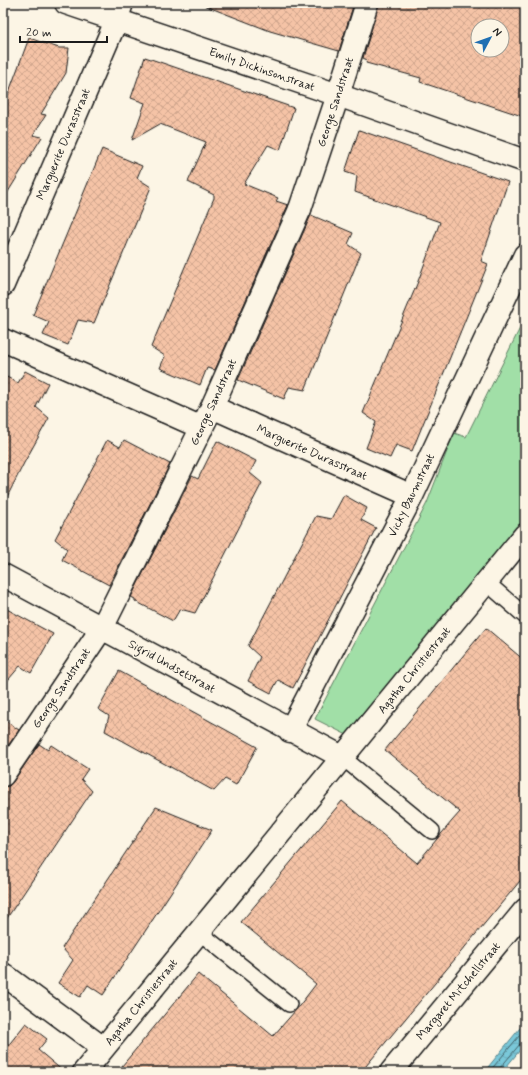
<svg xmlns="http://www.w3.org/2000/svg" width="528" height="1075" viewBox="0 0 528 1075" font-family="Mynerve,sans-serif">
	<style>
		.green { fill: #a1dfa7; stroke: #5e7e62 }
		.water { fill: url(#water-waves); stroke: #54838d }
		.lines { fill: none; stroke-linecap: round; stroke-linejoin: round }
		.shore { stroke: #426168; stroke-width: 1 }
		.building { fill: url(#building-cross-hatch); stroke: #1c1c1c; fill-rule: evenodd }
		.service-casing { stroke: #1c1c1c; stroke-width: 18 }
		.pedestrian-casing { stroke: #1c1c1c; stroke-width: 25 }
		.minor-casing { stroke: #1c1c1c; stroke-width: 25 }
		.service { stroke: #fcf5e5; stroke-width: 15 }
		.pedestrian { stroke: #fcf5e5; stroke-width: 22 }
		.minor { stroke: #fcf5e5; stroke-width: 22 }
		.labels { text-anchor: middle; stroke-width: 3; stroke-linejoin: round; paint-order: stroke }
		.street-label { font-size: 12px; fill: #1c1c1c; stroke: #fcf5e5 }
	</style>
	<defs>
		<pattern id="water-waves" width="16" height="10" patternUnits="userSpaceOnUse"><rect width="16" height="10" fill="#7ac8d9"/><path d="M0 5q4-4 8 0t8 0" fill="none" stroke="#69abba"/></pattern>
		<pattern id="building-cross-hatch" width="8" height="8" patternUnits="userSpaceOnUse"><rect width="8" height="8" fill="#f5c3a6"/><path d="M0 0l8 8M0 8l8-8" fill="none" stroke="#d1a78e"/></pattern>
	</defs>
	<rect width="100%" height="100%" fill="#fcf5e5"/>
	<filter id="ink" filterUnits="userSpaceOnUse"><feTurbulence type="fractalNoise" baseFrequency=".025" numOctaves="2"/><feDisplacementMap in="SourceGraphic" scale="8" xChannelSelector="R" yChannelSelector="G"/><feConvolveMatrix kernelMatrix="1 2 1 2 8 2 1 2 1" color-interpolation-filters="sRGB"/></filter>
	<g filter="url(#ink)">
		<path class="green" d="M525,318v209l-174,210 -36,-18 112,-216 27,-70 12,4z"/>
		<path class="water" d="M525,1022v22l-23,28h-18z"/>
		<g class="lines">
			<path class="shore" d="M489,1072l36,-43
				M499,1072l1,-4 20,-24 5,-2"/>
		</g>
		<path class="building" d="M203,3h151l-15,48 -69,-20 -67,-26z
			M379,3h146v114l-105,-35 1,-4 -55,-15 1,-3 -4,-2zM478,26h24v24h-24z
			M29,38l30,10h10l-3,25 -25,41 5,1 -13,20 9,2 -39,63v-92z
			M145,57l149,51 -14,42 -12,-5 -24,39 34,14 -2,3 12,4 -73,165 -8,-2 -7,17 -40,-17 5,-12 -14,-9 63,-149v-3l-26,-13 18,-40 -46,-18 -28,16 13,-37 -14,-5z
			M359,130l149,52 -27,79 7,3 -76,187 -16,-6 -6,13 -24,-10 10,-26 -13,-9 54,-129 23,-62 -85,-30 2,-16 -12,-4z
			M102,149l40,17 -5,12 14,9 -57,136 -16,-3 -10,25 -25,-10 6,-13 -16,-7z
			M311,215l42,18 -5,11 13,9 -56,137 -16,-3 -5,12 -46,-19z
			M25,371l23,12 -12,24 13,11 -25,45 -21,42v-130l15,8z
			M107,440l13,7 4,-7 46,24 -61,121 -47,-25 5,-11 -12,-10z
			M217,441l39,20 -6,12 12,10 -67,130 -15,-4 -7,12 -38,-20v-2l-4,-2 61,-121 6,3z
			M344,495l23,13 -6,12 15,8 -83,160 -15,-8 -7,13 -23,-12 12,-24 -12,-11 68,-130 15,3z
			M3,607l50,27 -22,39 -11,-7 -17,20z
			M486,628l39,33v214l-164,197h-244l81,-98 75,62 23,-26 20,-26 -75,-62 101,-121 75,62 35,-42 8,-9 -75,-62z
			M119,671l138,76 -21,38 -11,-6 -11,12 -109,-60 4,-15 -11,-7z
			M3,719l16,11 -16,23z
			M39,744l9,6 3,-5 37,24 -7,10 11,12 -89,133v-137l6,-1 4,-4z
			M156,807l56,23 -109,165 -15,-10 -8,12 -22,-14 15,-23 -11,-12z
			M26,1023l21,16 -9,11 26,22h-61v-20z"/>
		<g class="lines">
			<defs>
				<path id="service" d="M486,582l39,34
					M342,757l90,74
					M199,932l90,72"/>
				<path id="pedestrian" d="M338,95l29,-92
					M212,407l38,17
					M164,411l38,17
					M102,628l110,-221 88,-198
					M3,775l28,-41"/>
				<path id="minor" d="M66,3l272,92 187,66
					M300,209l38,-114
					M3,285l113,-264 6,-18
					M3,340l161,71
					M250,424l162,72
					M3,575l339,182
					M290,731l122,-235 113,-241
					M31,734l71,-106
					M3,974l100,74
					M84,1072l441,-537
					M391,1072l134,-162"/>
			</defs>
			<use href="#service" class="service-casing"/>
			<use href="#pedestrian" class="pedestrian-casing"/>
			<use href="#minor" class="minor-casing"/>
			<use href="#service" class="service"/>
			<use href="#pedestrian" class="pedestrian"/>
			<use href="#minor" class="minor"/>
		</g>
	</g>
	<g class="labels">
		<g class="street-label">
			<text transform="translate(262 69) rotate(19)" y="4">Emily Dickinsonstraat</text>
			<text transform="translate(335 102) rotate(-72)" y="4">George Sandstraat</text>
			<text transform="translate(63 144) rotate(-67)" y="4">Marguerite Durasstraat</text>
			<text transform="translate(213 402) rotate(-65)" y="4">George Sandstraat</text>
			<text transform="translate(312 452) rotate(24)" y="4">Marguerite Durasstraat</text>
			<text transform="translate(411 495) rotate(-64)" y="4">Vicky Baumstraat</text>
			<text transform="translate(172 666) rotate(29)" y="4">Sigrid Undsetstraat</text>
			<text transform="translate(414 670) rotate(-51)" y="4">Agatha Christiestraat</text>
			<text transform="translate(61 688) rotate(-56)" y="4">George Sandstraat</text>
			<text transform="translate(458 991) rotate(-50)" y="4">Margaret Mitchellstraat</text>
			<text transform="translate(141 1002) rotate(-51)" y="4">Agatha Christiestraat</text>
		</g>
	</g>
	<rect width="528" height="1075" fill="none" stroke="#fcf5e5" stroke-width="16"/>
	<rect x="8" y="8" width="512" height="1059" fill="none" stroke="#1c1c1c" stroke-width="1.5" filter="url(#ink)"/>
	<g transform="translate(490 38) rotate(49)"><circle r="19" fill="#fcf5e5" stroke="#a29e95"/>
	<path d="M0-3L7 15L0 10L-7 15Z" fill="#1f6fb2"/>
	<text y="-6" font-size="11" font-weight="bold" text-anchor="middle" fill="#1c1c1c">N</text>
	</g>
	<path d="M20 36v6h87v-6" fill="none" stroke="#1c1c1c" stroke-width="2"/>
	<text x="26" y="36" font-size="12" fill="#1c1c1c" stroke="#fcf5e5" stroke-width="3" paint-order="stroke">20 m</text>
</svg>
